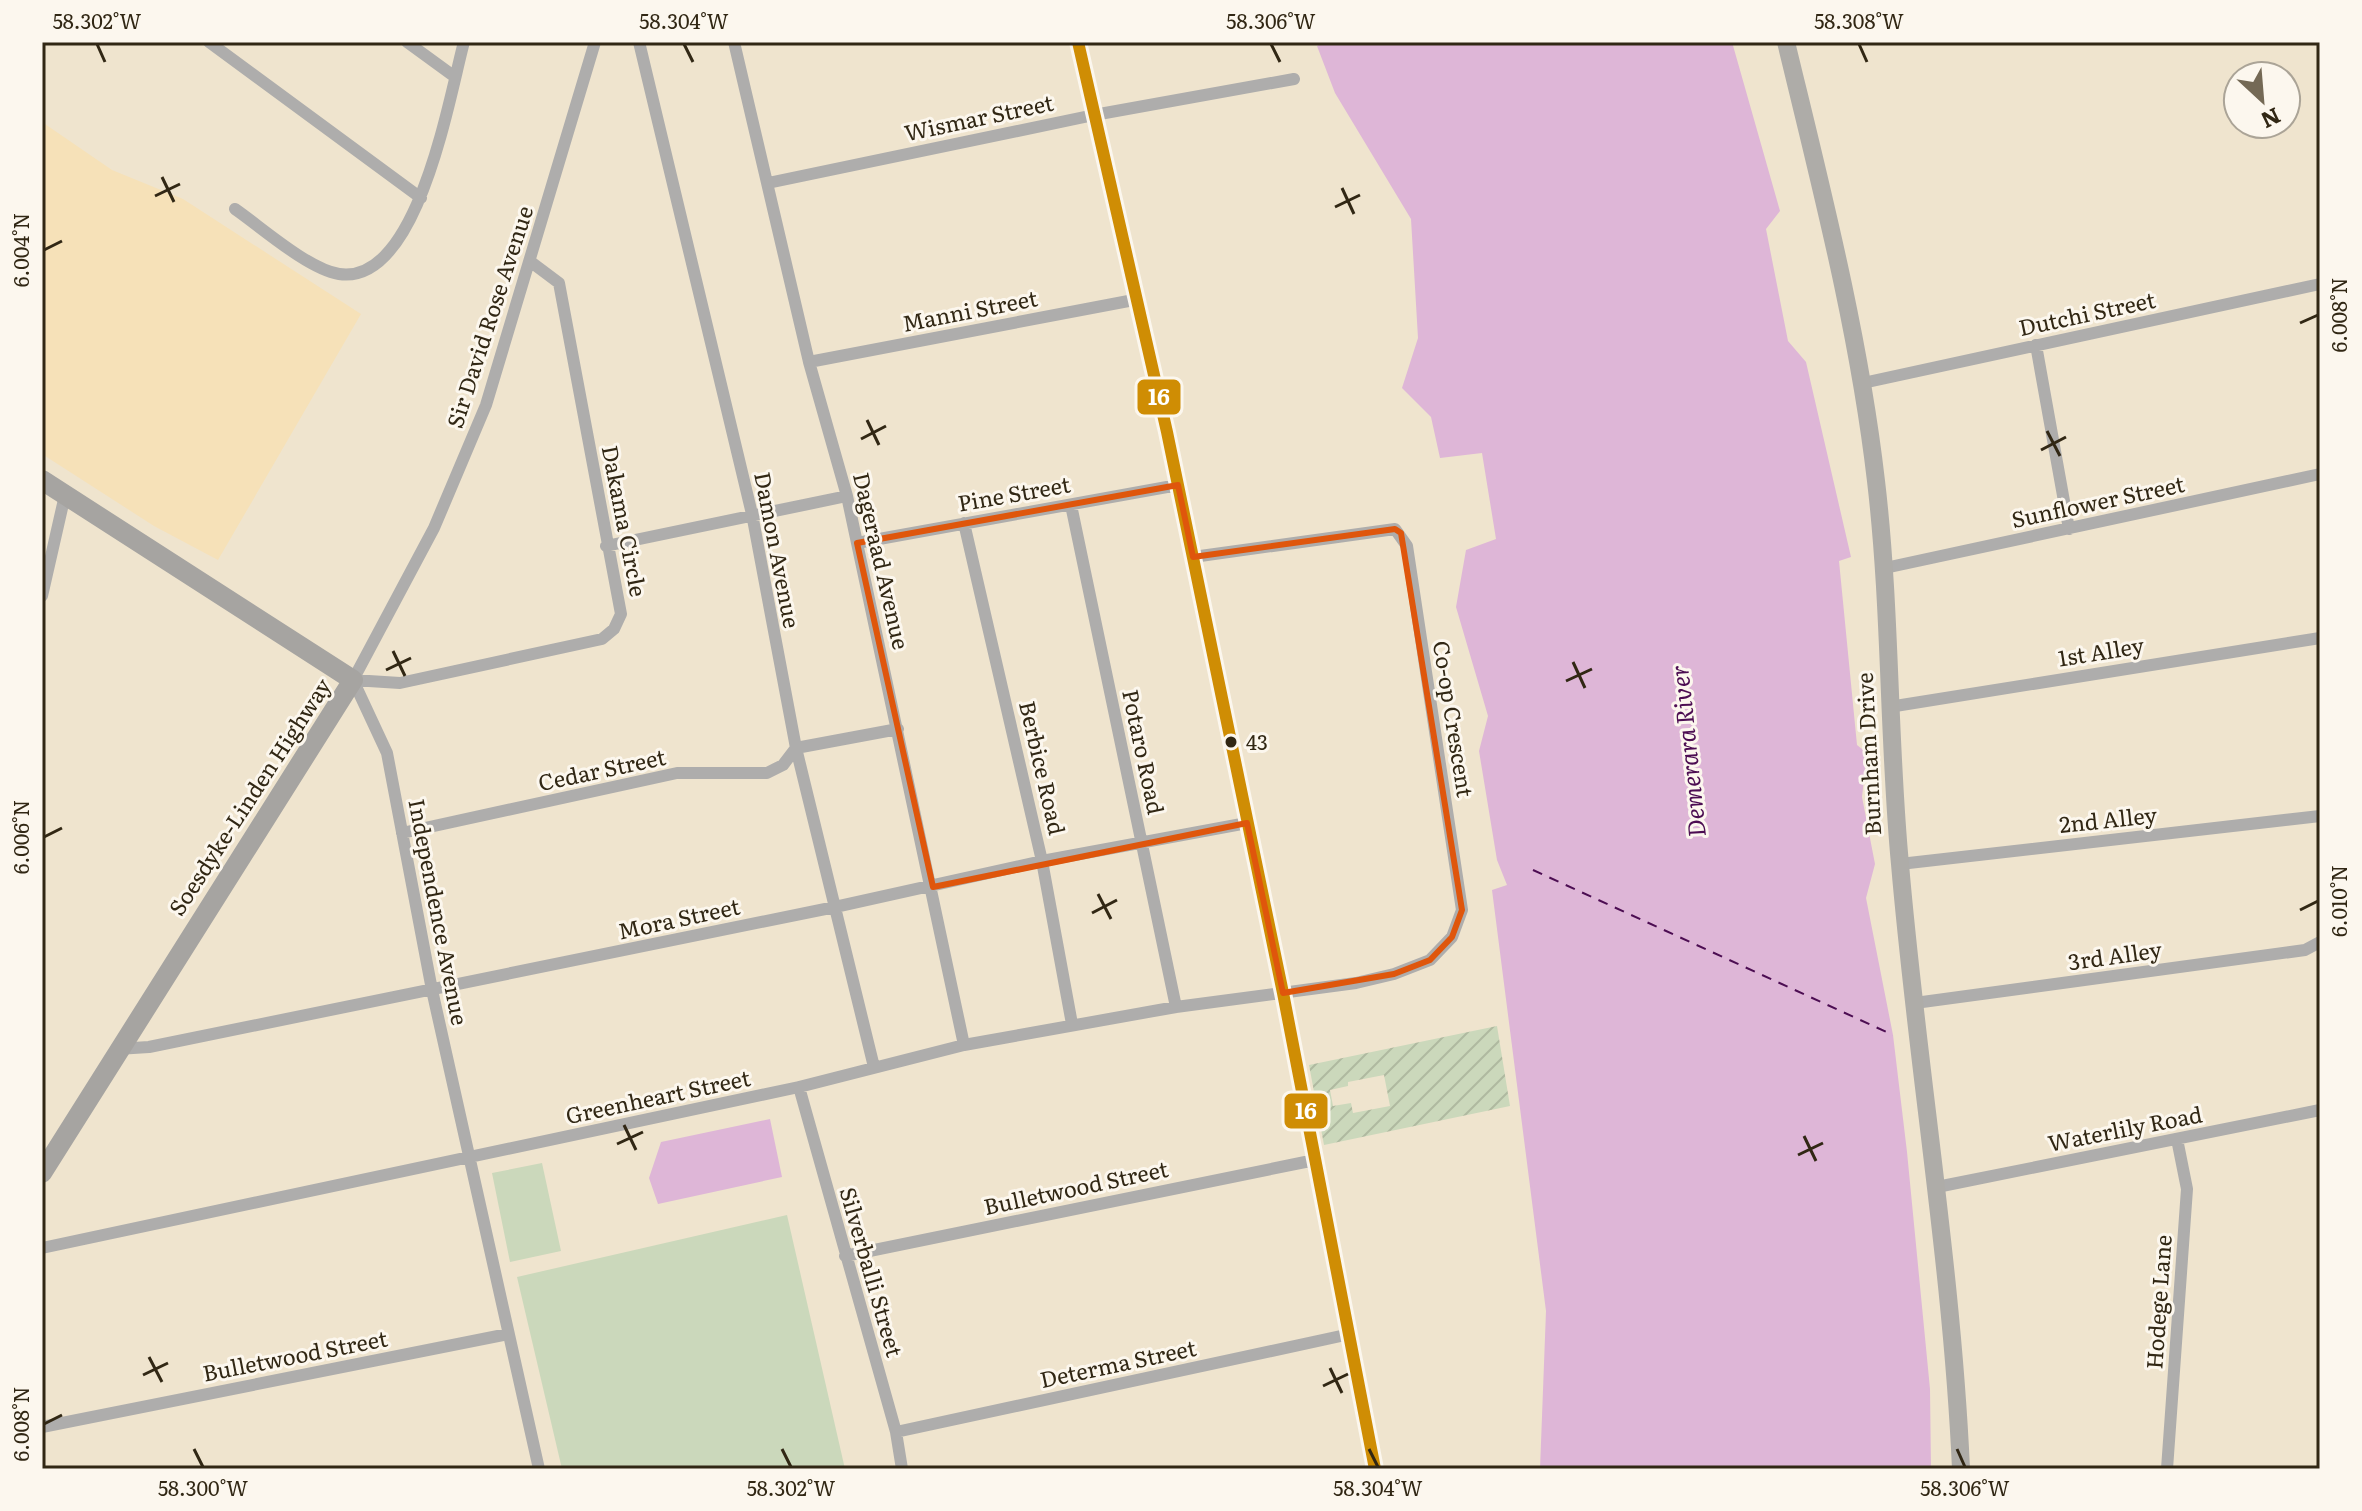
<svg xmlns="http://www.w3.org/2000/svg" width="2362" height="1511" viewBox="0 0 2362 1511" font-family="Literata,serif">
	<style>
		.built { fill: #f6e1b8 }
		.garden { fill: url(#garden-furrows); fill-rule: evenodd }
		.pitch { fill: #cbd8bb }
		.water { fill: #deb6d7 }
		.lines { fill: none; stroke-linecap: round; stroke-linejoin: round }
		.ferry { stroke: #4c0d52; stroke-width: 2; stroke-dasharray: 10 8; stroke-linecap: butt }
		.street { stroke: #aeadac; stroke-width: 12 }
		.secondary { stroke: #aeaca8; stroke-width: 18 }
		.primary { stroke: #a6a4a1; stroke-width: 20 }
		.bus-1-casing { stroke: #fcf7ee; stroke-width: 18 }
		.bus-1 { stroke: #cf8d04; stroke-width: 12 }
		.marked { fill: none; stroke: #df560c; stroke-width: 6; stroke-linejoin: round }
		.ticks { fill: none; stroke: #312714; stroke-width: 3 }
		.bus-dot { fill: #312714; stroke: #fcf7ee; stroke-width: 3 }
		.labels { text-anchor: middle; stroke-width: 6; stroke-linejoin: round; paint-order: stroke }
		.bus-label { font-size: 20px; fill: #312714; stroke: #fcf7ee; text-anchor: start }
		.street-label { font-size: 22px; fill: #312714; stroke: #fcf7ee }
		.water-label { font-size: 24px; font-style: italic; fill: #4c0d52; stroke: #fcf7ee }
		.line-badge { stroke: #fcf7ee; stroke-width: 3 }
		.badge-label { font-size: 22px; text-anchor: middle; font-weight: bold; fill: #fff }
		.neatline { fill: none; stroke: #312714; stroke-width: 3 }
		.ticks-label { font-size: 20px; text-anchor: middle; fill: #312714 }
	</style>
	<defs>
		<pattern id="garden-furrows" width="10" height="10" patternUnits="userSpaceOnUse" patternTransform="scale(2)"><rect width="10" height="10" fill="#cbd8bb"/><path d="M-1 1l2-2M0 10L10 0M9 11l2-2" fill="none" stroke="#afb9a0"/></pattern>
	</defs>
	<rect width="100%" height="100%" fill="#efe4ce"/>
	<path class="built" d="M42,122l70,48 71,29 178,115 -143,246 -64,-34 -112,-72z"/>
	<path class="garden" d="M1497,1026l13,80 -186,39 -15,-80zM1384,1075l6,31 -37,7 -2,-10 -18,3 -3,-16 18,-4v-4z"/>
	<path class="pitch" d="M542,1163l19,88 -51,11 -18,-89z
		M787,1215l58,254h-283l-45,-192z"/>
	<path class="water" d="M1325,42h407l48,169 -14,18 22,112 18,21 45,195 -12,4 18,184 10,8 -5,44 13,67 -9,34 27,137 14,117 23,237 1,80h-391l6,-158 -54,-421 15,-5 -10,-25 -18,-109 9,-35 -32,-109 10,-57 30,-11 -14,-86 -42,5 -9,-41 -29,-29 16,-50 -7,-119 -76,-126 -18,-47z
		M770,1119l12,58 -124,27 -9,-26 12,-36z"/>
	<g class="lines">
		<path class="ferry" d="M1533,870l360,165"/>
		<path class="street" d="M209,42l212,156
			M407,42l48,35
			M639,42l113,472 44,234 78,319
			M734,42l75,320 38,134 117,549
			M1078,42l89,390 116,561 92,476
			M768,183l326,-68 200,-36
			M235,209c26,18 73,60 104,65 79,12 110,-177 125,-232
			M2036,345l33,184
			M809,362l330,-63
			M1863,383l457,-99
			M1071,505l105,502
			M964,523l78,338 30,163
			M857,543l321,-58
			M606,546l241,-50
			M1885,568l435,-94
			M42,596l23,-101
			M353,680l34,73 45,237 107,479
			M353,680l81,-152 52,-123 109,-363
			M353,680l47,3 202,-44 12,-10 7,-15 -62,-331 -28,-21
			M1889,707l431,-69
			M402,833l275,-60h90l16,-8 13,-17 102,-19
			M1900,864l420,-48
			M1915,1003l390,-53 15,-8
			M117,1049l32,-2 686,-140 207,-46 205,-38
			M799,1087l97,345 6,37
			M1937,1187l383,-77
			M42,1248l757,-161 165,-42 212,-38 180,-24 38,-9 36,-14 22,-23 10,-27 -55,-364 -12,-17 -202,28
			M845,1256l470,-96
			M42,1427l466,-93
			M896,1432l454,-98
			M2167,1469l20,-280 -10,-50"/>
		<path class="secondary" d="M1786,42c35,145 73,291 90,439 15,127 12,256 24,383 17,202 52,402 61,605"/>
		<path class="primary" d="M42,480l311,200 -311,493"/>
		<defs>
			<path id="bus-1" d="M1078,42l89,390 116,561 92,476"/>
		</defs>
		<use href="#bus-1" class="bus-1-casing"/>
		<use href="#bus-1" class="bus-1"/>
	</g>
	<path class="marked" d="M1178,485l15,72 202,-28 6,4 61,377 -10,27 -22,23 -36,14 -111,19 -36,-170 -314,64 -76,-344z"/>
	<path class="ticks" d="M97,44l8,18M684,44l9,18M1271,44l9,18M1859,44l8,18M162,177l12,25M1342,188l12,26M155,196l25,-12M1335,207l25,-12M44,250l18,-9M2300,323l18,-8M867,420l12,25M2047,431l13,25M861,439l25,-13M2041,450l25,-13M393,651l12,25M1573,662l12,26M386,670l25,-12M1566,681l26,-12M44,837l18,-9M1098,894l13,25M2300,910l18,-9M1092,913l25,-13M624,1125l12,25M1804,1136l12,25M617,1144l26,-12M1798,1155l25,-12M149,1357l13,25M1330,1368l12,25M143,1375l25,-12M1323,1386l25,-12M44,1424l18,-9M194,1449l9,18M782,1449l9,18M1369,1449l9,18M1957,1449l8,18"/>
	<circle class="bus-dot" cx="1231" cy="742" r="7"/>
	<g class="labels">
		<g class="bus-label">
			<text x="1246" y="750">43</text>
		</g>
		<g class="street-label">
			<text transform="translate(979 118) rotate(-12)" y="8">Wismar Street</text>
			<text transform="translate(970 311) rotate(-11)" y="8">Manni Street</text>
			<text transform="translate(2087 314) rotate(-12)" y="8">Dutchi Street</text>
			<text transform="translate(490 317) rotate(-72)" y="8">Sir David Rose Avenue</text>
			<text transform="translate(1014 494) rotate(-10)" y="8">Pine Street</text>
			<text transform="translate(2098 502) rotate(-12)" y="8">Sunflower Street</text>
			<text transform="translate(624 521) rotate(79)" y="8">Dakama Circle</text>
			<text transform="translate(777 550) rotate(79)" y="8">Damon Avenue</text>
			<text transform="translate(881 561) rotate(77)" y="8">Dageraad Avenue</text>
			<text transform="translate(2101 652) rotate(-9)" y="8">1st Alley</text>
			<text transform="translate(1453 719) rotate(81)" y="8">Co-op Crescent</text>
			<text transform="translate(1143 752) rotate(78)" y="8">Potaro Road</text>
			<text transform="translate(1869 754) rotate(-93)" y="8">Burnham Drive</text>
			<text transform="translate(1042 768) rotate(77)" y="8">Berbice Road</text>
			<text transform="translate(602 770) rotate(-12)" y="8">Cedar Street</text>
			<text transform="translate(250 797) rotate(-57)" y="8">Soesdyke-Linden Highway</text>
			<text transform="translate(2108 820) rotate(-6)" y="8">2nd Alley</text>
			<text transform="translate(438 912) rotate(79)" y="8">Independence Avenue</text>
			<text transform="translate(679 919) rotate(-12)" y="8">Mora Street</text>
			<text transform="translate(2115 956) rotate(-8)" y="8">3rd Alley</text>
			<text transform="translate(658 1097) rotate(-12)" y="8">Greenheart Street</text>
			<text transform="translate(2125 1129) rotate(-11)" y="8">Waterlily Road</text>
			<text transform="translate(1076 1188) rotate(-12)" y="8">Bulletwood Street</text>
			<text transform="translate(871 1272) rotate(74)" y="8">Silverballi Street</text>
			<text transform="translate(2159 1302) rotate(-86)" y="8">Hodege Lane</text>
			<text transform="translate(295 1356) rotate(-11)" y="8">Bulletwood Street</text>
			<text transform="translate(1118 1364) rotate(-12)" y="8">Determa Street</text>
		</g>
		<g class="water-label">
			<text transform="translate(1689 751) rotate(-96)" y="8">Demerara River</text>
		</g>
	</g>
	<g class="line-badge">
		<rect x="1136" y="378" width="46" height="38" rx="8" fill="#cf8d04"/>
		<rect x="1283" y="1092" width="46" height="38" rx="8" fill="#cf8d04"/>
	</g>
	<g class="badge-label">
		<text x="1159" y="405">16</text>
		<text x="1306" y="1119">16</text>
	</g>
	<rect width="2362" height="1511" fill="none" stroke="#fcf7ee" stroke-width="88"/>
	<g transform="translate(2262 100) rotate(154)"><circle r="38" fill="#fcf7ee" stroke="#aba497" stroke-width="2"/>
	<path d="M0-6L14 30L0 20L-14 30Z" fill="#746955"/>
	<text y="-12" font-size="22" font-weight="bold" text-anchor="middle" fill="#312714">N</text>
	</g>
	<rect x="44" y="44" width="2274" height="1423" class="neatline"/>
	<g class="ticks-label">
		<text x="97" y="29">58.302°W</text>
		<text x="684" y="29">58.304°W</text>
		<text x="1271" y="29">58.306°W</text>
		<text x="1859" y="29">58.308°W</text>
		<text transform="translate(22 250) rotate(-90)" y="7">6.004°N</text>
		<text transform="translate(2340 315) rotate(-90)" y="7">6.008°N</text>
		<text transform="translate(22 837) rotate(-90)" y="7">6.006°N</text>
		<text transform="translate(2340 901) rotate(-90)" y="7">6.010°N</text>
		<text transform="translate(22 1424) rotate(-90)" y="7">6.008°N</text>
		<text x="203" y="1496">58.300°W</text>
		<text x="791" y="1496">58.302°W</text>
		<text x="1378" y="1496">58.304°W</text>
		<text x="1965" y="1496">58.306°W</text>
	</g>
</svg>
